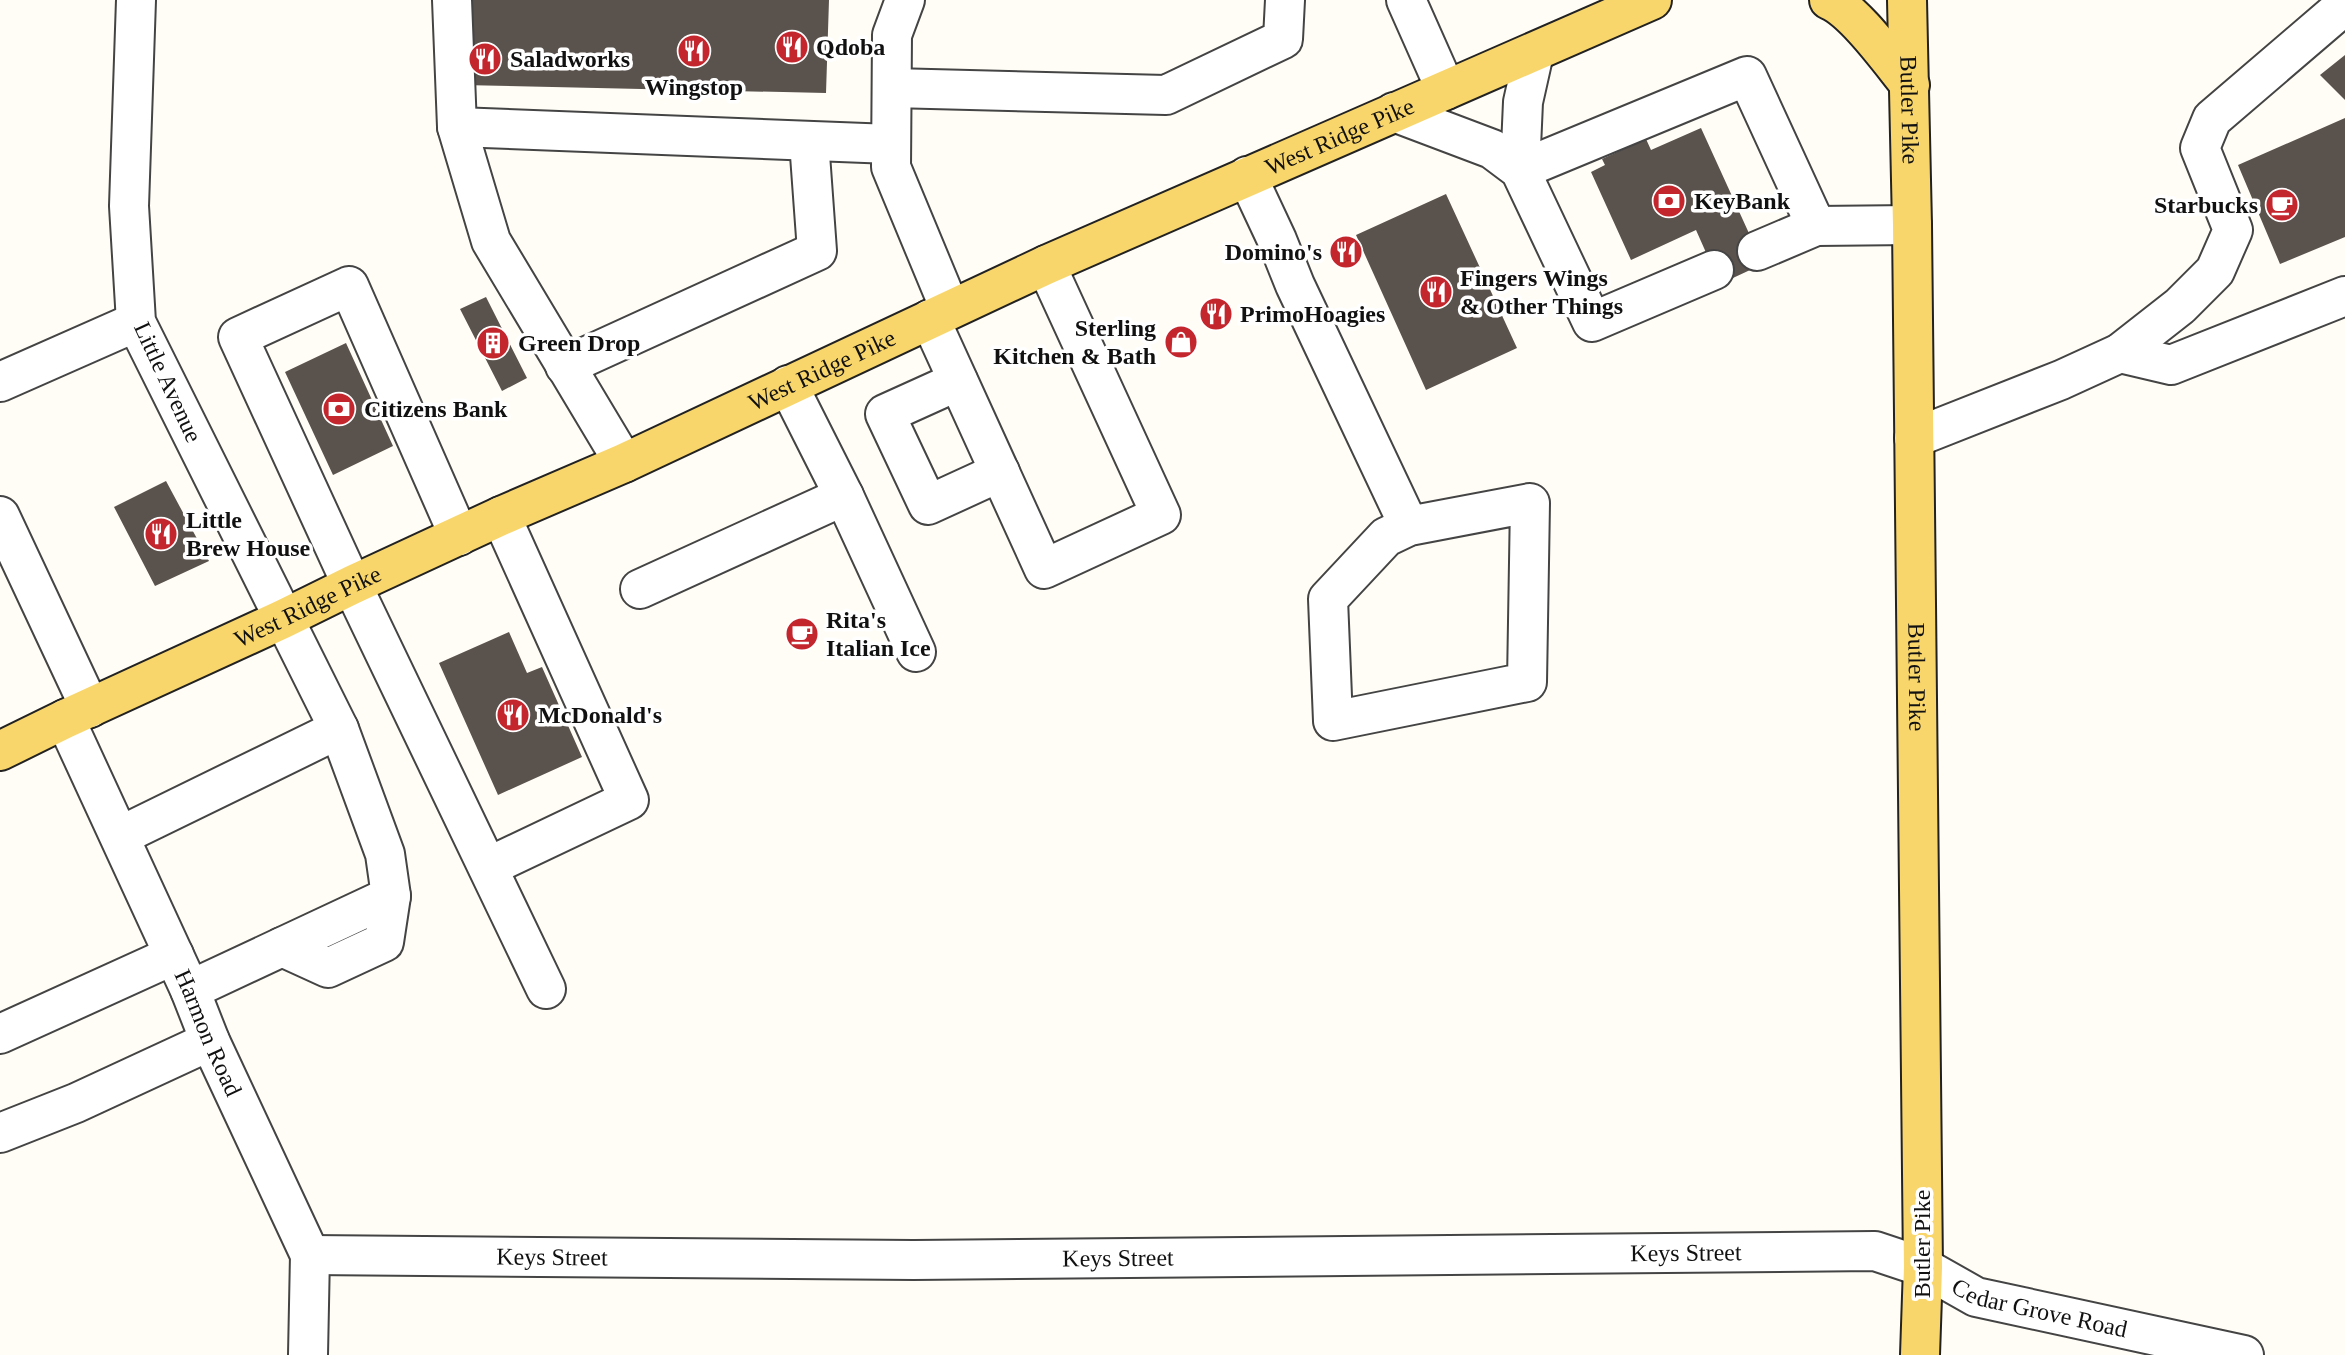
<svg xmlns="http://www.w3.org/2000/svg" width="2345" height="1355" viewBox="0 0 2345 1355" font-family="'Times New Roman',serif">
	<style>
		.building { fill: #5a524d }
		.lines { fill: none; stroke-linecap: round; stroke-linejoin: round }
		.minor-casing { stroke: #444; stroke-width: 42 }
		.major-casing { stroke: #222; stroke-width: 42 }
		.minor { stroke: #fff; stroke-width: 38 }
		.major { stroke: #f9d66b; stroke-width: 38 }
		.labels { text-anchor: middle; stroke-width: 7; stroke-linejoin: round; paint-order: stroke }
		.poi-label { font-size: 24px; font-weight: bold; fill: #111; stroke: #fff; text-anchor: start }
		.street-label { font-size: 24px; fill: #111; stroke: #fff }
	</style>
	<rect width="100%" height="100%" fill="#fffdf5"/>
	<path class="building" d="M465,0h364l-3,93 -364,-8z
		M2345,55v45l-25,-25z
		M2345,118v119l-65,27 -42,-99z
		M1701,128l62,136 -43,20 -24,-54 -65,30 -40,-88 14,-7 -3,-6 44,-20 5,11z
		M1446,194l71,154 -91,42 -70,-155z
		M486,297l41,81 -25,13 -42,-82z
		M346,343l47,103 -60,29 -48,-103z
		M166,481l43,80 -54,25 -41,-79z
		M509,632l18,41 15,-6 40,90 -84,38 -59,-132z"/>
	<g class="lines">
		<defs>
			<g id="minor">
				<path d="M452,0l5,127 34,114 133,222"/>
				<path d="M905,0l-13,35 -1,132 59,142"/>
				<path d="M1406,0l40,90"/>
				<path d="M892,88l274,7 117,-56 2,-39"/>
				<path d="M1394,112l98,37 28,21 72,152 122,-52"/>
				<path d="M457,127l434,17"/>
				<path d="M1520,170l227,-94 69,150 96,-1"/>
				<path d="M1520,170l3,-68 11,-49"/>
				<path d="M1247,176l30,64 18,45 114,241"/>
				<path d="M1757,251l59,-25"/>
				<path d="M930,319l114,250 117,-54 -115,-250"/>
				<path d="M2120,353l51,12 174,-69"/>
				<path d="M565,366l252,-115 -8,-110"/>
				<path d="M958,381l-73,33 43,91 72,-33"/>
				<path d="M0,382l136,-60"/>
				<path d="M788,385l56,111 72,156"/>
				<path d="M1914,438l147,-58 59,-27 60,-47 35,-35 18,-41 -33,-82 12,-29 133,-114"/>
				<path d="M1530,503l-3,179 -194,39 -5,-122 58,-62 23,-11z"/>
				<path d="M0,516l90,192"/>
				<path d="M459,536l-110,-250 -111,51 114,248 194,404"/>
				<path d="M640,589l204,-93"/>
				<path id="s1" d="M65,719l125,271 20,51 100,214 -2,100"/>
				<path d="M120,836l219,-107 -203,-407 -7,-116 7,-206"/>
				<path d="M488,867l141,-67 -128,-284"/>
				<path d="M282,947l46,21 56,-26 7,-46"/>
				<path d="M190,990l201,-94 -6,-42 -46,-125"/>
				<path d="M0,1034l174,-79"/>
				<path d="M0,1133l76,-30 134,-62"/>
				<path id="s2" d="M310,1255l604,5 961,-9 48,16 53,30 268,58"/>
			</g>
			<g id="major">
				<path d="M1829,0c26,11 62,62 81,85"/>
				<path id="s3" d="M1907,0l5,225 11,1042 -3,88"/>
				<path id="s4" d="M0,751l65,-32 218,-100 69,-34 149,-69 123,-53 422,-198 606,-265"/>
			</g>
		</defs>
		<use href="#minor" class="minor-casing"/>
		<use href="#major" class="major-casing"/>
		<use href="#minor" class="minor"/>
		<use href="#major" class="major"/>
	</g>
	<defs>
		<symbol id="restaurant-disc" viewBox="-11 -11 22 22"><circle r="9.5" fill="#c4262e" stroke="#fff"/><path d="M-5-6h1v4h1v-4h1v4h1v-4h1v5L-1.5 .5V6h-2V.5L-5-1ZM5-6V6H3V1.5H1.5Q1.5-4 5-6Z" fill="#fff"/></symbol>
		<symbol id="bank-disc" viewBox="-11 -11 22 22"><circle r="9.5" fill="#c4262e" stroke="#fff"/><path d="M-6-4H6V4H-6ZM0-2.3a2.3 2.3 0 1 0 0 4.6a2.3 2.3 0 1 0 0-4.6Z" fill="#fff"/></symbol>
		<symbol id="cafe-disc" viewBox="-11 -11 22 22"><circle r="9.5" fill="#c4262e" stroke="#fff"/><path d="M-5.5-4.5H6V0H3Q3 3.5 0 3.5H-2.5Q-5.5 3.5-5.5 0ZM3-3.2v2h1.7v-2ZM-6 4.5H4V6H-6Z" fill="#fff"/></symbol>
		<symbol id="shop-disc" viewBox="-11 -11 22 22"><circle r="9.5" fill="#c4262e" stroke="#fff"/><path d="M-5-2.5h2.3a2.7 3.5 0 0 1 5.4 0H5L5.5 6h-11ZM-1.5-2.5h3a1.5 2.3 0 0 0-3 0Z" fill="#fff"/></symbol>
		<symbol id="building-disc" viewBox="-11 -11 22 22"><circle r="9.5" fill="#c4262e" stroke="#fff"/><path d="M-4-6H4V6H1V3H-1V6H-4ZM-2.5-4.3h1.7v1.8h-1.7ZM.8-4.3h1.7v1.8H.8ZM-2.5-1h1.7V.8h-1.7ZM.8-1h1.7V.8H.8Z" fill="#fff"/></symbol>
	</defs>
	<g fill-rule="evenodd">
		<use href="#restaurant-disc" x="773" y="28" width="38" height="38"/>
		<use href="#restaurant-disc" x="675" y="32" width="38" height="38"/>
		<use href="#restaurant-disc" x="466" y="40" width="38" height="38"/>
		<use href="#bank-disc" x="1650" y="182" width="38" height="38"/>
		<use href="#cafe-disc" x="2263" y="186" width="38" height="38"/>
		<use href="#restaurant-disc" x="1327" y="233" width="38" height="38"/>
		<use href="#restaurant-disc" x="1417" y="273" width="38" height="38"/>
		<use href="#restaurant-disc" x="1197" y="295" width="38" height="38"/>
		<use href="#shop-disc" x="1162" y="323" width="38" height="38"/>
		<use href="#building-disc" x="474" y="324" width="38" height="38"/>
		<use href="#bank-disc" x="320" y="390" width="38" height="38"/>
		<use href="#restaurant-disc" x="142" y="515" width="38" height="38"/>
		<use href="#cafe-disc" x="783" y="615" width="38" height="38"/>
		<use href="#restaurant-disc" x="494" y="696" width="38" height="38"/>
	</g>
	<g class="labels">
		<g class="poi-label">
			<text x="816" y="55">Qdoba</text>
			<text x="510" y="67">Saladworks</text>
			<text x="694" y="95" text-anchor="middle">Wingstop</text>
			<text x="1694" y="209">KeyBank</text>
			<text x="2258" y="213" text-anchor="end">Starbucks</text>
			<text x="1322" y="260" text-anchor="end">Domino's</text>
			<text x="1460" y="286">Fingers Wings<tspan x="1460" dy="28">&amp; Other Things</tspan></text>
			<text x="1240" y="322">PrimoHoagies</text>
			<text x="1156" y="336" text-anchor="end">Sterling<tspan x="1156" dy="28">Kitchen &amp; Bath</tspan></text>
			<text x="518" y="351">Green Drop</text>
			<text x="364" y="417">Citizens Bank</text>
			<text x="186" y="528">Little<tspan x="186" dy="28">Brew House</tspan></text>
			<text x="826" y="628">Rita's<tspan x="826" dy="28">Italian Ice</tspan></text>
			<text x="538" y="723">McDonald's</text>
		</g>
		<g class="street-label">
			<text dy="8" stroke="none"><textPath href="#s3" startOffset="110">Butler Pike</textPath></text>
			<text dy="8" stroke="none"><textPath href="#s4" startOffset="1474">West Ridge Pike</textPath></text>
			<text dy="8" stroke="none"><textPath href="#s4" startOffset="906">West Ridge Pike</textPath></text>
			<text transform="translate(168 382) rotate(65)" y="8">Little Avenue</text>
			<text dy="8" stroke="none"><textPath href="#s4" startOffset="340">West Ridge Pike</textPath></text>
			<text dy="8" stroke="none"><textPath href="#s3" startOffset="677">Butler Pike</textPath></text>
			<text dy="8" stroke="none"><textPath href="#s1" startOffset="345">Harmon Road</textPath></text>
			<text transform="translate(1922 1244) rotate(-90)" y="8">Butler Pike</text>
			<text dy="8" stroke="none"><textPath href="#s2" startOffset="1376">Keys Street</textPath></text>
			<text dy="8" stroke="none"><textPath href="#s2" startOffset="242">Keys Street</textPath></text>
			<text dy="8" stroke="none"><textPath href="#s2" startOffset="808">Keys Street</textPath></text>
			<text dy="8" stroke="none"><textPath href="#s2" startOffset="1741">Cedar Grove Road</textPath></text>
		</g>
	</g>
</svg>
